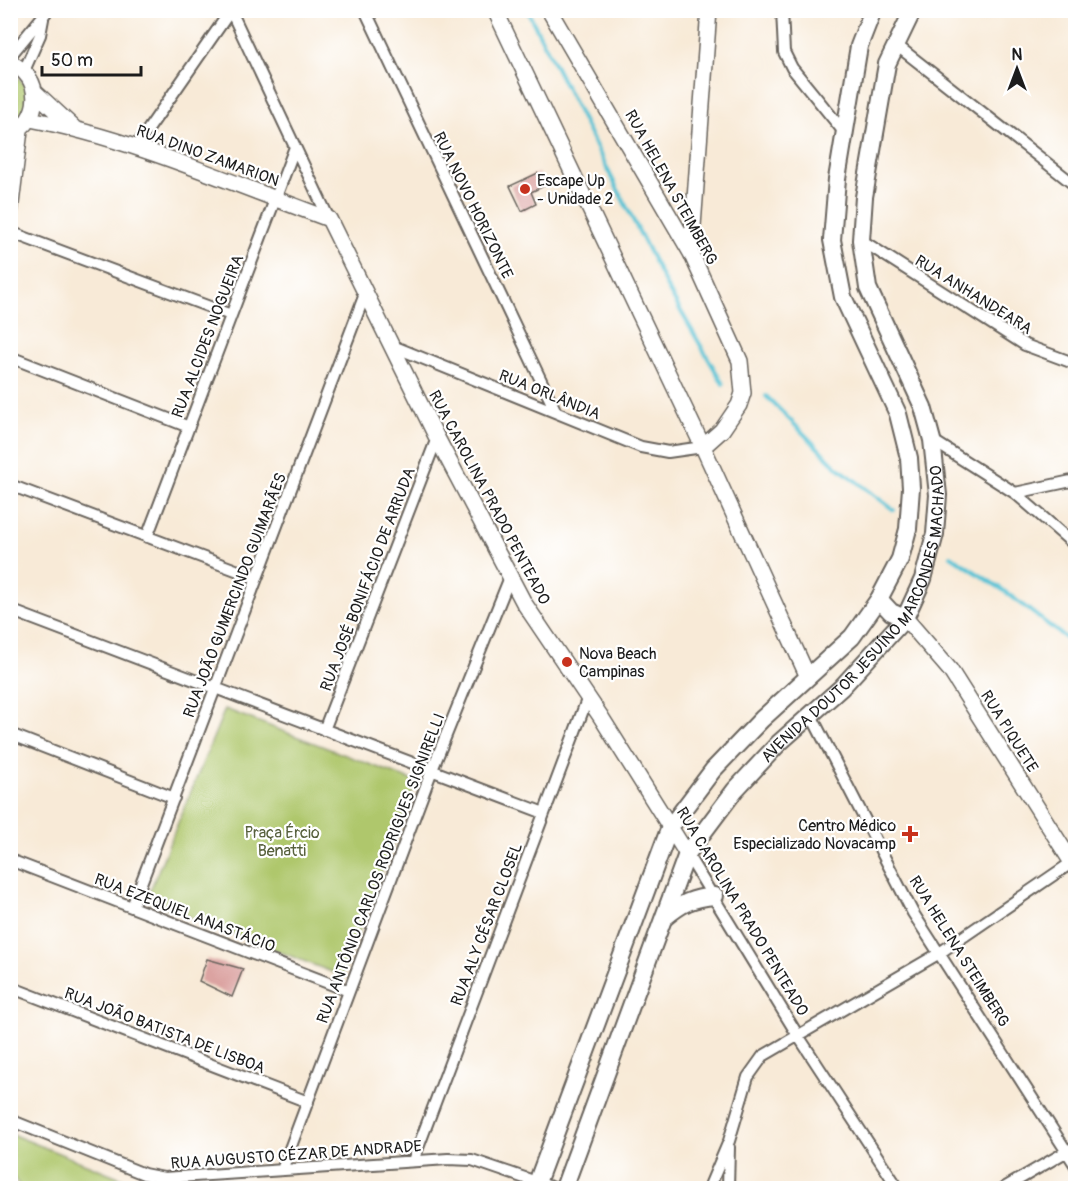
<svg xmlns="http://www.w3.org/2000/svg" width="1086" height="1199" viewBox="0 0 1086 1199" font-family="Pangolin,sans-serif">
	<style>
		.green { fill: #afc76c; stroke: #667244; stroke-width: 1.5 }
		.lines { fill: none; stroke-linecap: round; stroke-linejoin: round }
		.stream { stroke: #59c3d5; stroke-width: 4 }
		.building { fill: #dba3a1 }
		.street-casing { stroke: #69645d; stroke-width: 14 }
		.secondary-casing { stroke: #69645d; stroke-width: 18 }
		.primary-casing { stroke: #69645d; stroke-width: 20 }
		.street { stroke: #fff; stroke-width: 10 }
		.secondary { stroke: #fff; stroke-width: 15 }
		.primary { stroke: #fff; stroke-width: 16 }
		.poi-dot { fill: #c8321e; stroke: #fff; stroke-width: 2 }
		.labels { text-anchor: middle; stroke-width: 4.5; stroke-linejoin: round; paint-order: stroke }
		.street-label { font-size: 16px; fill: #1c1c1c; stroke: #fff }
		.poi-label { font-size: 16px; fill: #1c1c1c; stroke: #fff; text-anchor: start }
		.park-label { font-size: 16px; fill: #57603c; stroke: #fff }
	</style>
	<rect width="100%" height="100%" fill="#fff"/>
	<filter id="ink" filterUnits="userSpaceOnUse"><feTurbulence type="fractalNoise" baseFrequency=".0167" numOctaves="2"/><feDisplacementMap in="SourceGraphic" scale="12" xChannelSelector="R" yChannelSelector="G"/><feConvolveMatrix kernelMatrix="1 2 1 2 8 2 1 2 1" color-interpolation-filters="sRGB"/></filter>
	<filter id="wash" filterUnits="userSpaceOnUse"><feTurbulence type="fractalNoise" baseFrequency=".008" numOctaves="4" result="noise"/><feDisplacementMap in="SourceGraphic" scale="24" xChannelSelector="R" yChannelSelector="G"/><feGaussianBlur stdDeviation="1.35" result="paint"/><feColorMatrix in="noise" values="0 0 0 0 0 0 0 0 0 0 0 0 0 0 0 0 0 1.4 0 .05"/><feComposite in="paint" operator="in"/></filter>
	<g filter="url(#wash)">
		<rect width="100%" height="100%" fill="#f8ead7"/>
		<path class="green" d="M11,71c23,18 23,38 0,56z
			M225,709l191,73 -74,194 -196,-76z
			M11,1134l135,54h-125l-10,-14z"/>
		<g class="lines">
			<path class="stream" d="M527,10l141,279 55,95
				M766,396l70,70 58,44
				M951,556l52,34 73,56"/>
		</g>
		<g id="blocks">
			<path class="building" d="M538,173l6,13 -13,6 5,12 -14,7 -12,-25z
				M207,959l36,10 -11,28 -33,-16z"/>
		</g>
	</g>
	<g filter="url(#ink)">
		<use href="#blocks" fill-opacity="0" stroke="#69645d" stroke-width="1.5"/>
		<g class="lines">
			<defs>
				<path id="street" d="M365,10l191,402
					M782,10l2,42 8,16 52,64
					M231,11l98,208
					M895,44l181,142
					M10,56l38,-46
					M24,71l16,-36 3,-16
					M136,147l95,-137
					M10,232l221,83
					M861,240l164,105 51,19
					M390,345l251,102 27,5 35,-5
					M10,357l179,70
					M932,440l83,53 61,-13
					M10,485l247,93
					M1015,493l61,53
					M147,537l148,-390
					M10,610l534,203
					M811,715l102,198 163,253
					M324,730l113,-292
					M10,734l164,64
					M687,854l110,180 101,154
					M10,860l339,131
					M132,907l233,-613
					M10,987l298,115
					M10,1120l134,54 20,4 284,-19 24,1 82,28
					M413,1161l175,-464
					M282,1170l150,-400 78,-193
					M709,1188l20,-47 19,-64 15,-21 175,-102 133,-91
					M728,1188l1,-41
					M1004,1188l72,-42"/>
				<path id="secondary" d="M495,10l208,437 105,230
					M549,10l142,243 49,108 3,32 -4,12 -17,25 -19,17
					M10,63c34,13 32,58 0,71
					M35,92l38,35
					M30,119c103,20 201,64 299,100l108,219 87,165 77,114 86,137
					M10,212l10,-82
					M691,253l18,-243
					M905,618l45,52 126,199"/>
				<g id="primary">
					<path d="M879,599l12,13 14,6"/>
					<path d="M664,918c18,-15 28,-20 51,-22"/>
					<path d="M535,1188l135,-361 43,-57 49,-51 90,-82 27,-38 21,-40 8,-30 3,-41 -2,-30 -11,-44 -55,-117 -11,-57 5,-61 22,-133 14,-36"/>
					<path id="s1" d="M564,1188l123,-334 48,-64 44,-47 62,-55 64,-70 18,-39 12,-45 3,-39 -6,-55 -9,-33 -55,-119 -7,-48 3,-43 23,-133 26,-54"/>
				</g>
			</defs>
			<use href="#street" class="street-casing"/>
			<use href="#secondary" class="secondary-casing"/>
			<use href="#primary" class="primary-casing"/>
			<use href="#street" class="street"/>
			<use href="#secondary" class="secondary"/>
			<use href="#primary" class="primary"/>
		</g>
	</g>
	<g class="poi-dot">
		<circle cx="525" cy="189" r="6"/>
		<circle cx="567" cy="662" r="6"/>
		<path d="M907 825h6v6h6v6h-6v6h-6v-6h-6v-6h6z"/>
	</g>
	<g class="labels">
		<g class="street-label">
			<text transform="translate(208 155) rotate(20)" y="6">RUA DINO ZAMARION</text>
			<text transform="translate(672 187) rotate(61)" y="6">RUA HELENA STEIMBERG</text>
			<text transform="translate(474 205) rotate(64)" y="6">RUA NOVO HORIZONTE</text>
			<text transform="translate(974 294) rotate(32)" y="6">RUA ANHANDEARA</text>
			<text transform="translate(207 336) rotate(-69)" y="6">RUA ALCIDES NOGUEIRA</text>
			<text transform="translate(550 394) rotate(22)" y="6">RUA ORLÂNDIA</text>
			<text transform="translate(490 497) rotate(62)" y="6">RUA CAROLINA PRADO PENTEADO</text>
			<text transform="translate(367 579) rotate(-69)" y="6">RUA JOSÉ BONIFÁCIO DE ARRUDA</text>
			<text transform="translate(234 595) rotate(-69)" y="6">RUA JOÃO GUMERCINDO GUIMARÃES</text>
			<text dy="6" stroke="none"><textPath href="#s1" startOffset="657">AVENIDA DOUTOR JESUÍNO MARCONDES MACHADO</textPath></text>
			<text transform="translate(1010 731) rotate(58)" y="6">RUA PIQUETE</text>
			<text transform="translate(380 868) rotate(-69)" y="6">RUA ANTÔNIO CARLOS RODRIGUES SIGNIRELLI</text>
			<text transform="translate(743 911) rotate(59)" y="6">RUA CAROLINA PRADO PENTEADO</text>
			<text transform="translate(185 912) rotate(21)" y="6">RUA EZEQUIEL ANASTÁCIO</text>
			<text transform="translate(486 924) rotate(-69)" y="6">RUA ALY CÉSAR CLOSEL</text>
			<text transform="translate(960 951) rotate(58)" y="6">RUA HELENA STEIMBERG</text>
			<text transform="translate(165 1030) rotate(21)" y="6">RUA JOÃO BATISTA DE LISBOA</text>
			<text transform="translate(296 1154) rotate(-4)" y="6">RUA AUGUSTO CÉZAR DE ANDRADE</text>
		</g>
		<g class="poi-label">
			<text x="537" y="186">Escape Up<tspan x="537" dy="18">- Unidade 2</tspan></text>
			<text x="579" y="659">Nova Beach<tspan x="579" dy="18">Campinas</tspan></text>
			<text x="896" y="831" text-anchor="end">Centro Médico<tspan x="896" dy="18">Especializado Novacamp</tspan></text>
		</g>
		<g class="park-label">
			<text x="282" y="838">Praça Ércio<tspan x="282" dy="18">Benatti</tspan></text>
		</g>
	</g>
	<rect width="1086" height="1199" fill="none" stroke="#fff" stroke-width="36"/>
	<g transform="translate(1017 69)" stroke="#ffffff" stroke-width="4.5" paint-order="stroke">
	<path d="M0-4.5L10 22L0 15L-10 22Z" fill="#1c1c1c"/>
	<text y="-9" font-size="16" font-weight="bold" text-anchor="middle" fill="#1c1c1c">N</text>
	</g>
	<path d="M42 66v9h99v-9" fill="none" stroke="#1c1c1c" stroke-width="3"/>
	<text x="51" y="66" font-size="18" fill="#1c1c1c" stroke="#ffffff" stroke-width="4.5" paint-order="stroke">50 m</text>
</svg>
